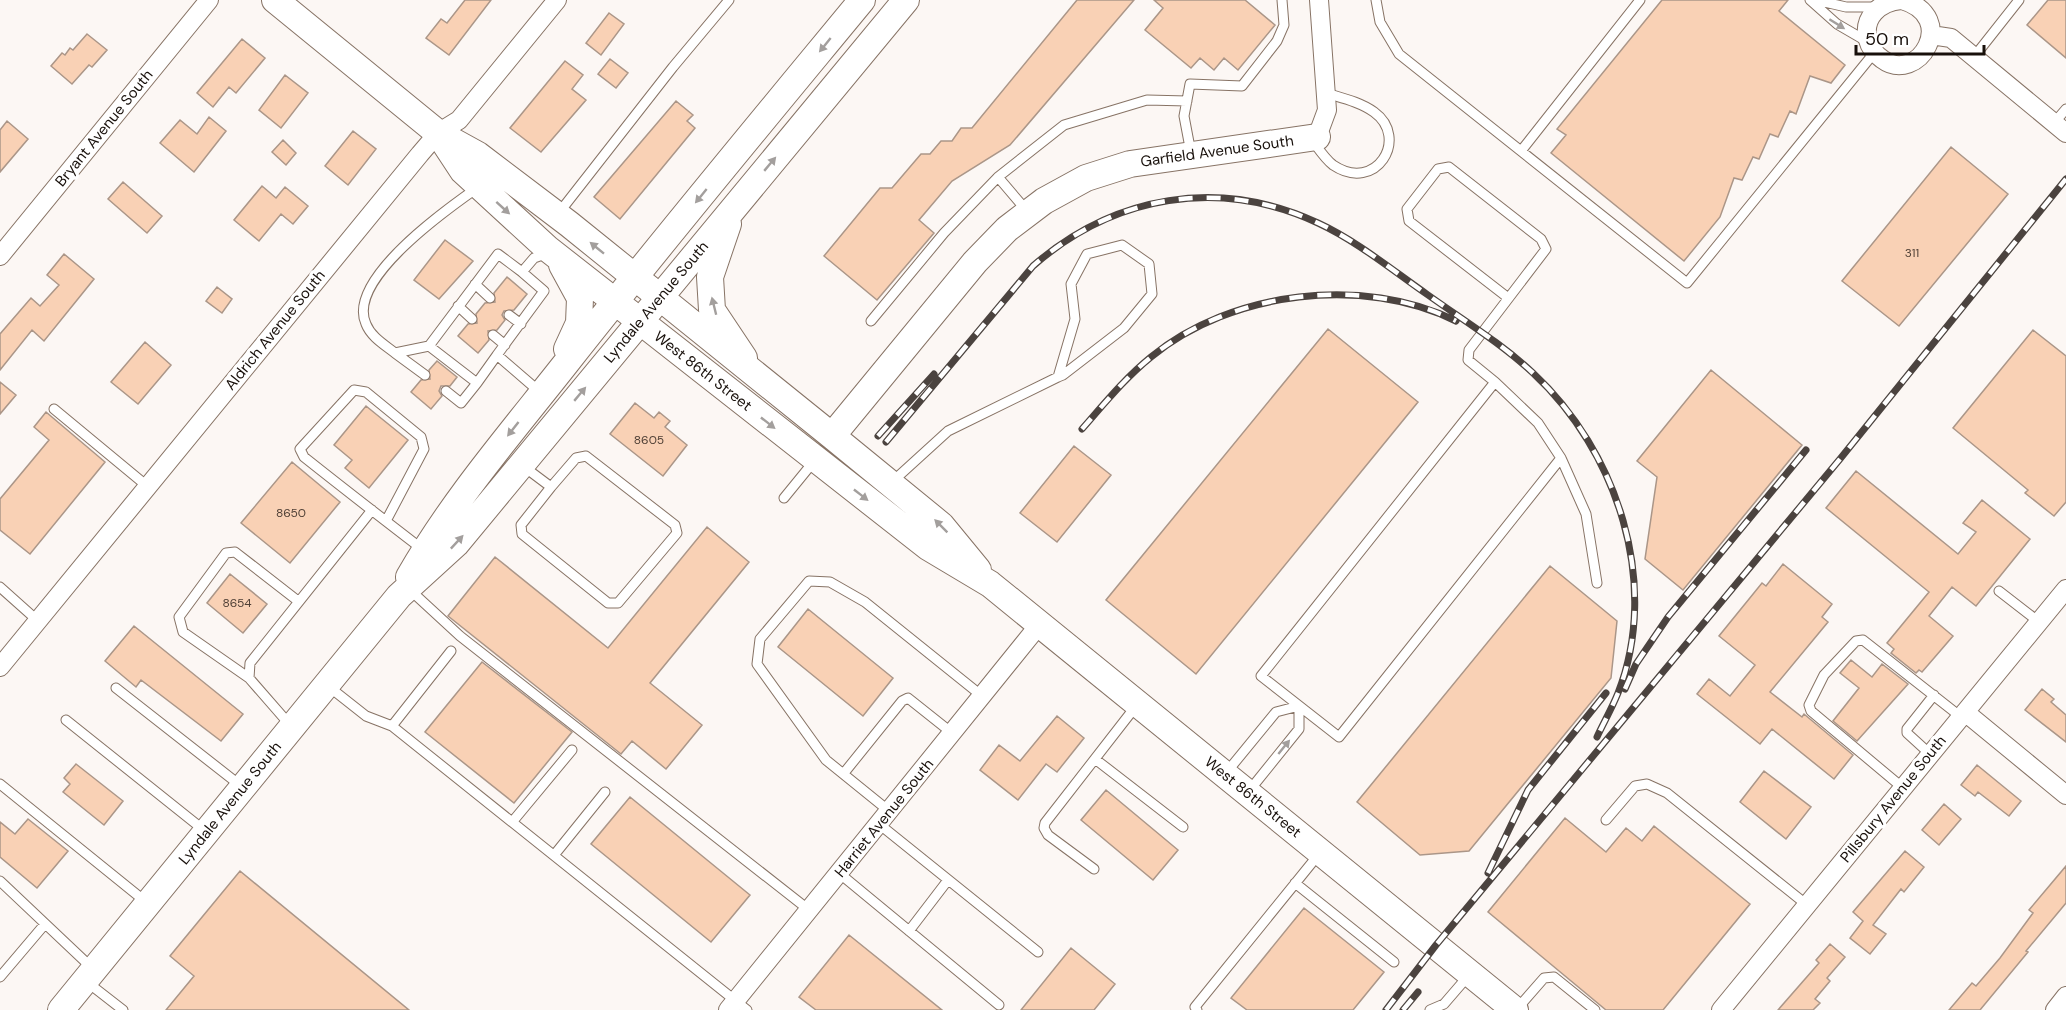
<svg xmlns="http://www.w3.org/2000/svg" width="2066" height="1010" viewBox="0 0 2066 1010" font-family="'DM Sans',sans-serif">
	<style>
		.building { fill: #f9d1b5; stroke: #ab9688; stroke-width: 1.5 }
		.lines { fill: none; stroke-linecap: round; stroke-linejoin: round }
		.lane-casing { stroke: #877365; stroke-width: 11 }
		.street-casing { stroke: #877365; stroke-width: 20 }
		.secondary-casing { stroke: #877365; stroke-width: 28 }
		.lane { stroke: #fff; stroke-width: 9 }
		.street { stroke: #fff; stroke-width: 18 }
		.secondary { stroke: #fff; stroke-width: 26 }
		.rail-casing { stroke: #4b433f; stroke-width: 7 }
		.rail { stroke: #fff; stroke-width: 4.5; stroke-dasharray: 14; stroke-linecap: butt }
		.oneway { fill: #a39f9d }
		.labels { text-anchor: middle; stroke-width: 6; stroke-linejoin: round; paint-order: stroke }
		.number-label { font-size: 12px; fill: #504036 }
		.street-label { font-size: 15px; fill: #18100b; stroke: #fff }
	</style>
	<rect width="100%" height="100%" fill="#fcf7f4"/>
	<path class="building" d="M465,0h26l-42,55 -23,-17 15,-19 6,4z
		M1077,0h57l-124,145 -58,36 -33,39 15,13 -57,67 -53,-44 56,-68h12l29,-34h9l11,-13h11l9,-13h11z
		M1154,0h91l30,25 -37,45 -14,-12 -10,12 -14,-12 -9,10 -46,-38 18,-22z
		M1662,0h126l-9,11 66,54 -14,18 -21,-7 -14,38 -6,-3 -12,26 -8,-3 -11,25 -6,-2 -11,23 -8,-2 -14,39 -36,44 -133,-108 15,-18 -9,-6z
		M2048,0h18v58l-39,-33z
		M609,13l15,11 -23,31 -15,-12z
		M87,34l20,16 -15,17 -3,-2 -17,19 -21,-18 11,-13 3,2 5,-7 3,2z
		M242,39l23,19 -29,35 -7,-6 -16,20 -16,-14z
		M610,59l18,14 -12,15 -18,-14z
		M565,61l18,14 -11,14 14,11 -45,52 -31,-24z
		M285,75l23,18 -27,35 -22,-18z
		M676,101l17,14 -6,6 8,7 -75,91 -26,-22z
		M209,117l17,14 -32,41 -34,-29 20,-23 17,14z
		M7,121l21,18 -28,33v-42z
		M353,131l23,18 -28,36 -23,-19z
		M283,140l13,13 -10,12 -14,-13z
		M1951,147l57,47 -109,132 -57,-45z
		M123,182l39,34 -15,17 -39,-34z
		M262,186l14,12 9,-11 23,19 -15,18 -12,-10 -22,27 -25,-21z
		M445,240l28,21 -34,38 -25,-19z
		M64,254l30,25 -50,62 -12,-11 -32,40v-36l31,-36 9,8 19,-21 -12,-10z
		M507,277l20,17 -13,16 -10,1 -2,4 3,5 -8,10 -9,1 1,9 -11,13 -20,-17 10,-12 9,-1 -1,-9 9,-11 10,-1 -1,-9z
		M217,287l15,12 -10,14 -16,-12z
		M1328,329l90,73 -222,272 -90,-74z
		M2033,330l33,26v146l-12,14 -29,-23 3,-3 -75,-62z
		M145,342l26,23 -33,39 -27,-22z
		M437,361l20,16 -7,9h-9l-2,5 3,5 -11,13 -20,-17 10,-12 9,-1 -1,-9z
		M1711,370l91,75 -119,145 -38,-31 12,-82 -20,-16z
		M0,382l16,13 -16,19z
		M635,403l19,15 5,-6 11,9 -5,6 22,18 -24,31 -53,-42z
		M366,406l42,34 -39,48 -24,-20 7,-8 -18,-15z
		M46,412l59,50 -75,92 -30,-24v-31l49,-59 -15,-13z
		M1074,446l37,29 -54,67 -37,-29z
		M292,462l48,40 -50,61 -49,-40z
		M1856,471l102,83 18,-22 -13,-9 19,-23 48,39 -54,67 -24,-19 -23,29 24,20 -31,36 -3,-2 -3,3 -25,-20 3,-4 -7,-6 42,-51 -103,-84z
		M707,527l42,35 -99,121 52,42 -36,44 -34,-28 -11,13 -173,-138 47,-59 113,91z
		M1783,564l49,40 -10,13 6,5 -58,70 32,25 2,-3 49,41 -19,24 -62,-50 -12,15 -63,-50 12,-15 21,17 25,-31 -36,-29 43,-53 4,3z
		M1550,566l67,55 -6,57 -142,173 -49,4 -63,-53z
		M230,574l37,30 -24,29 -36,-30z
		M808,609l85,69 -30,38 -85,-69z
		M134,626l109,88 -22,27 -80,-61 -5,7 -31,-26z
		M1851,660l21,17 10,-13 26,20 -51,57 -24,-20 26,-33 -19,-15z
		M482,662l90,70 -58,71 -89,-71z
		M2042,689l12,10 -3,3 15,13v27l-41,-32z
		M1057,716l27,22 -27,34 -11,-8 -28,36 -38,-30 19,-25 21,16z
		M76,764l47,37 -19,24 -41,-33 7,-8 -6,-6z
		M1977,765l44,36 -12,15 -31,-24 -3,4 -14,-11z
		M1764,771l47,36 -25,32 -46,-37z
		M1106,790l72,60 -25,30 -72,-60z
		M630,797l120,98 -39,47 -120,-98z
		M1944,804l17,15 -22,26 -17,-15z
		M1565,818l41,34 20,-24 16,13 12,-15 96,78 -87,106h-57l-118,-98z
		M28,819l40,32 -31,37 -37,-31v-35l15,12z
		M1905,851l19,16 -20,25 -3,-3 -28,36 13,9 -16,20 -20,-16 13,-17 -10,-9z
		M2066,866v37l-40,48 2,1 -48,58h-31l23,-27 4,3 24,-28 33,-45 -4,-3z
		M240,871l169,139h-243l28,-34 -24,-20z
		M1304,908l80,64 -31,38h-106l-16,-12z
		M849,935l93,75h-126l-17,-13z
		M1830,944l15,13 -18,21 3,3 -15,18 5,4 -7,7h-35l41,-47 -3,-3z
		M1071,948l44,36 -21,26h-73z"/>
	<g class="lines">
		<defs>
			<path id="lane" d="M1376,0l4,22 19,32 288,229 187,-230
				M1810,0l27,24 31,18
				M1816,0l30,7h32
				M1974,57l45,-57
				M2054,123l12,-14
				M1312,140c6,8 13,19 21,25 43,29 77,-27 41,-53 -14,-10 -32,-14 -48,-19
				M1521,151l119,-151
				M1191,153l-7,-37 6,-32 52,2 35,-45 7,-16 -2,-25
				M477,188c-30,21 -131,92 -111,136 5,13 19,21 29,29l34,-7 48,37 20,-28 44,38
				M1027,211l-29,-34 66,-52 83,-25 40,1
				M558,214l115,-147 56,-67
				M475,284l15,14
				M458,306l14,13
				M509,315l12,9
				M871,321l73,-88 54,-56
				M493,335l12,10
				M429,346l69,-92 24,18
				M395,353l30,22
				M497,355l47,-64 -22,-19 12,-14 14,-5
				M1495,382l43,41 23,35 -222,279 -78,-61z
				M1495,382l-27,-22 1,-10 77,-101 -5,-10 -92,-72 -11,2 -31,40 2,12 98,76
				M446,391l15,12 16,-20
				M54,409l93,77
				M1561,458l25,56 11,69
				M523,466l28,21 25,-29 10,-2 89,69 2,8 -59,70h-10l-86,-69 -1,-9 30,-38
				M892,482l56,-51 110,-54 5,-2 61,-47 28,-34 -3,-30 -27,-19 -35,9 -16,30 4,35 -17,58
				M784,498l31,-38
				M386,521l38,-72 -3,-12 -55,-45 -12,-2 -54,59 4,8c39,31 79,62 118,92
				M0,587l38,34
				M409,589l51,47 349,274
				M1999,591l40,31
				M249,678l-66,-46 -4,-15 47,-64 9,-1 63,49
				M328,686l38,30 26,10 355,284
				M116,688l125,98
				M66,720l139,111
				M290,725l-41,-47 1,-15 122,-153
				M392,726l59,-75
				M1930,754l-23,-21v-4l27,-34
				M1095,759l88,68
				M844,773l58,-72 6,-3 44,35
				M1226,773l50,-61 23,-6v23l-50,62
				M0,784l146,118
				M1903,788l-92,-77 -2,-6 15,-30 32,-34 7,-1 98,77
				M889,811l-63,-51 -69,-96 3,-25 49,-58 21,1 35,20 117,94
				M1606,820l29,-34 12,-2 20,9 140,112
				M513,821l59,-71
				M879,824l159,128
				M555,854l50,-62
				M1094,869l-46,-34 -4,-7 1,-5 91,-117
				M839,873l160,132
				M0,881l92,87
				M1295,883l99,79
				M909,931l39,-51
				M0,977l45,-53
				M87,982l36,28
				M1197,1010l-2,-3 124,-153
				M1430,1010l14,-6 25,-29
				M1516,1010l28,-32 10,-1 41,33"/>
			<path id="street" d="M1901,0c-21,2 -39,17 -33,40 2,8 7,14 14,19 36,27 78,-42 20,-59
				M1931,35l20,3 115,95
				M1317,137l10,-27 -8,-110
				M0,256l209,-256
				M0,667l420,-513 18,-21 21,-13 98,-120
				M1965,712l101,83
				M728,1010l311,-385
				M1721,1010l345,-421
				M2055,1010l11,-14"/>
			<path id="secondary" d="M275,0l163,133 40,22 91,69 263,212 109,89 37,45
				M438,133l25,38 85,78 380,298 62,37 525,426
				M728,224l-18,53 2,33 32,48
				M562,265l18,33 -1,25 -12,26
				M832,436l143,-174 32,-33 37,-28 42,-23 44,-14 187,-27
				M409,577c44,-77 103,-145 158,-215 96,-122 196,-242 295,-362
				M61,1010l338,-414 57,-52 450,-544"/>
		</defs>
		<use href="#lane" class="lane-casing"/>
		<use href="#street" class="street-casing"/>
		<use href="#secondary" class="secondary-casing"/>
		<use href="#lane" class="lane"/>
		<use href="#street" class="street"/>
		<use href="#secondary" class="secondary"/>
		<defs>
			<path id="rail" d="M1082,429c22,-25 43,-51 69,-72 80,-66 213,-82 305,-36
				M878,436l56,-62
				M886,442l147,-176c81,-71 186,-89 285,-43 39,18 74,47 110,72 35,25 73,48 105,78 84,78 128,210 85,320 -6,15 -14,29 -21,44
				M1625,689l11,-25 32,-47 138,-167
				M1488,873l40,-83 78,-97
				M1386,1010l50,-65 404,-486 226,-280
				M1403,1010l15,-18"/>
		</defs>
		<use href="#rail" class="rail-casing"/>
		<use href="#rail" class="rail"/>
	</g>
	<defs><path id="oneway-solid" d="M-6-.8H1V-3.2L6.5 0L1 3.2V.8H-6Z" transform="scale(1.5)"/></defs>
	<g class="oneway">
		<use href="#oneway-solid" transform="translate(1837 24) rotate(32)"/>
		<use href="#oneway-solid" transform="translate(825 45) rotate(129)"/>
		<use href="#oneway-solid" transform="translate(770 164) rotate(-50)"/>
		<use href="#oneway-solid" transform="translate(701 196) rotate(129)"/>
		<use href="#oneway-solid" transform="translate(503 208) rotate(42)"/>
		<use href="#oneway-solid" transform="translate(597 248) rotate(-141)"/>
		<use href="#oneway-solid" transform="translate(714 306) rotate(-104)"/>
		<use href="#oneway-solid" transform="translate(580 394) rotate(-50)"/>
		<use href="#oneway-solid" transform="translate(768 423) rotate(38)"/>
		<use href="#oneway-solid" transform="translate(513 429) rotate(128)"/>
		<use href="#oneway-solid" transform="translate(861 495) rotate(38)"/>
		<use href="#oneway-solid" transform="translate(941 526) rotate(-135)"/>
		<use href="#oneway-solid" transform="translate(457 542) rotate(-47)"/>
		<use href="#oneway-solid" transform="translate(1284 747) rotate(-51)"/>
	</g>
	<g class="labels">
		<g class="number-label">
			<text x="1912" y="257">311</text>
			<text x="649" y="444">8605</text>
			<text x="291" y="517">8650</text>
			<text x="237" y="607">8654</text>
		</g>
		<g class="street-label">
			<text transform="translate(104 128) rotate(-51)" y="5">Bryant Avenue South</text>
			<text transform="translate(1217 151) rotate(-8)" y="5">Garfield Avenue South</text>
			<text transform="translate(656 302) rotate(-50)" y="5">Lyndale Avenue South</text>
			<text transform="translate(275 330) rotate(-51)" y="5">Aldrich Avenue South</text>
			<text transform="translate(703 371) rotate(38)" y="5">West 86th Street</text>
			<text transform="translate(1253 797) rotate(39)" y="5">West 86th Street</text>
			<text transform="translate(1893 799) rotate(-51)" y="5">Pillsbury Avenue South</text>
			<text transform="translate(230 803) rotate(-51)" y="5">Lyndale Avenue South</text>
			<text transform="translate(884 818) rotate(-51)" y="5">Harriet Avenue South</text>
		</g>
	</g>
	<path d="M1856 45v9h128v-9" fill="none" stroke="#18100b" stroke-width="3"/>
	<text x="1865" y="45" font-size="18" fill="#18100b" stroke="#ffffff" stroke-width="4.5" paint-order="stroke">50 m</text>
</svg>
